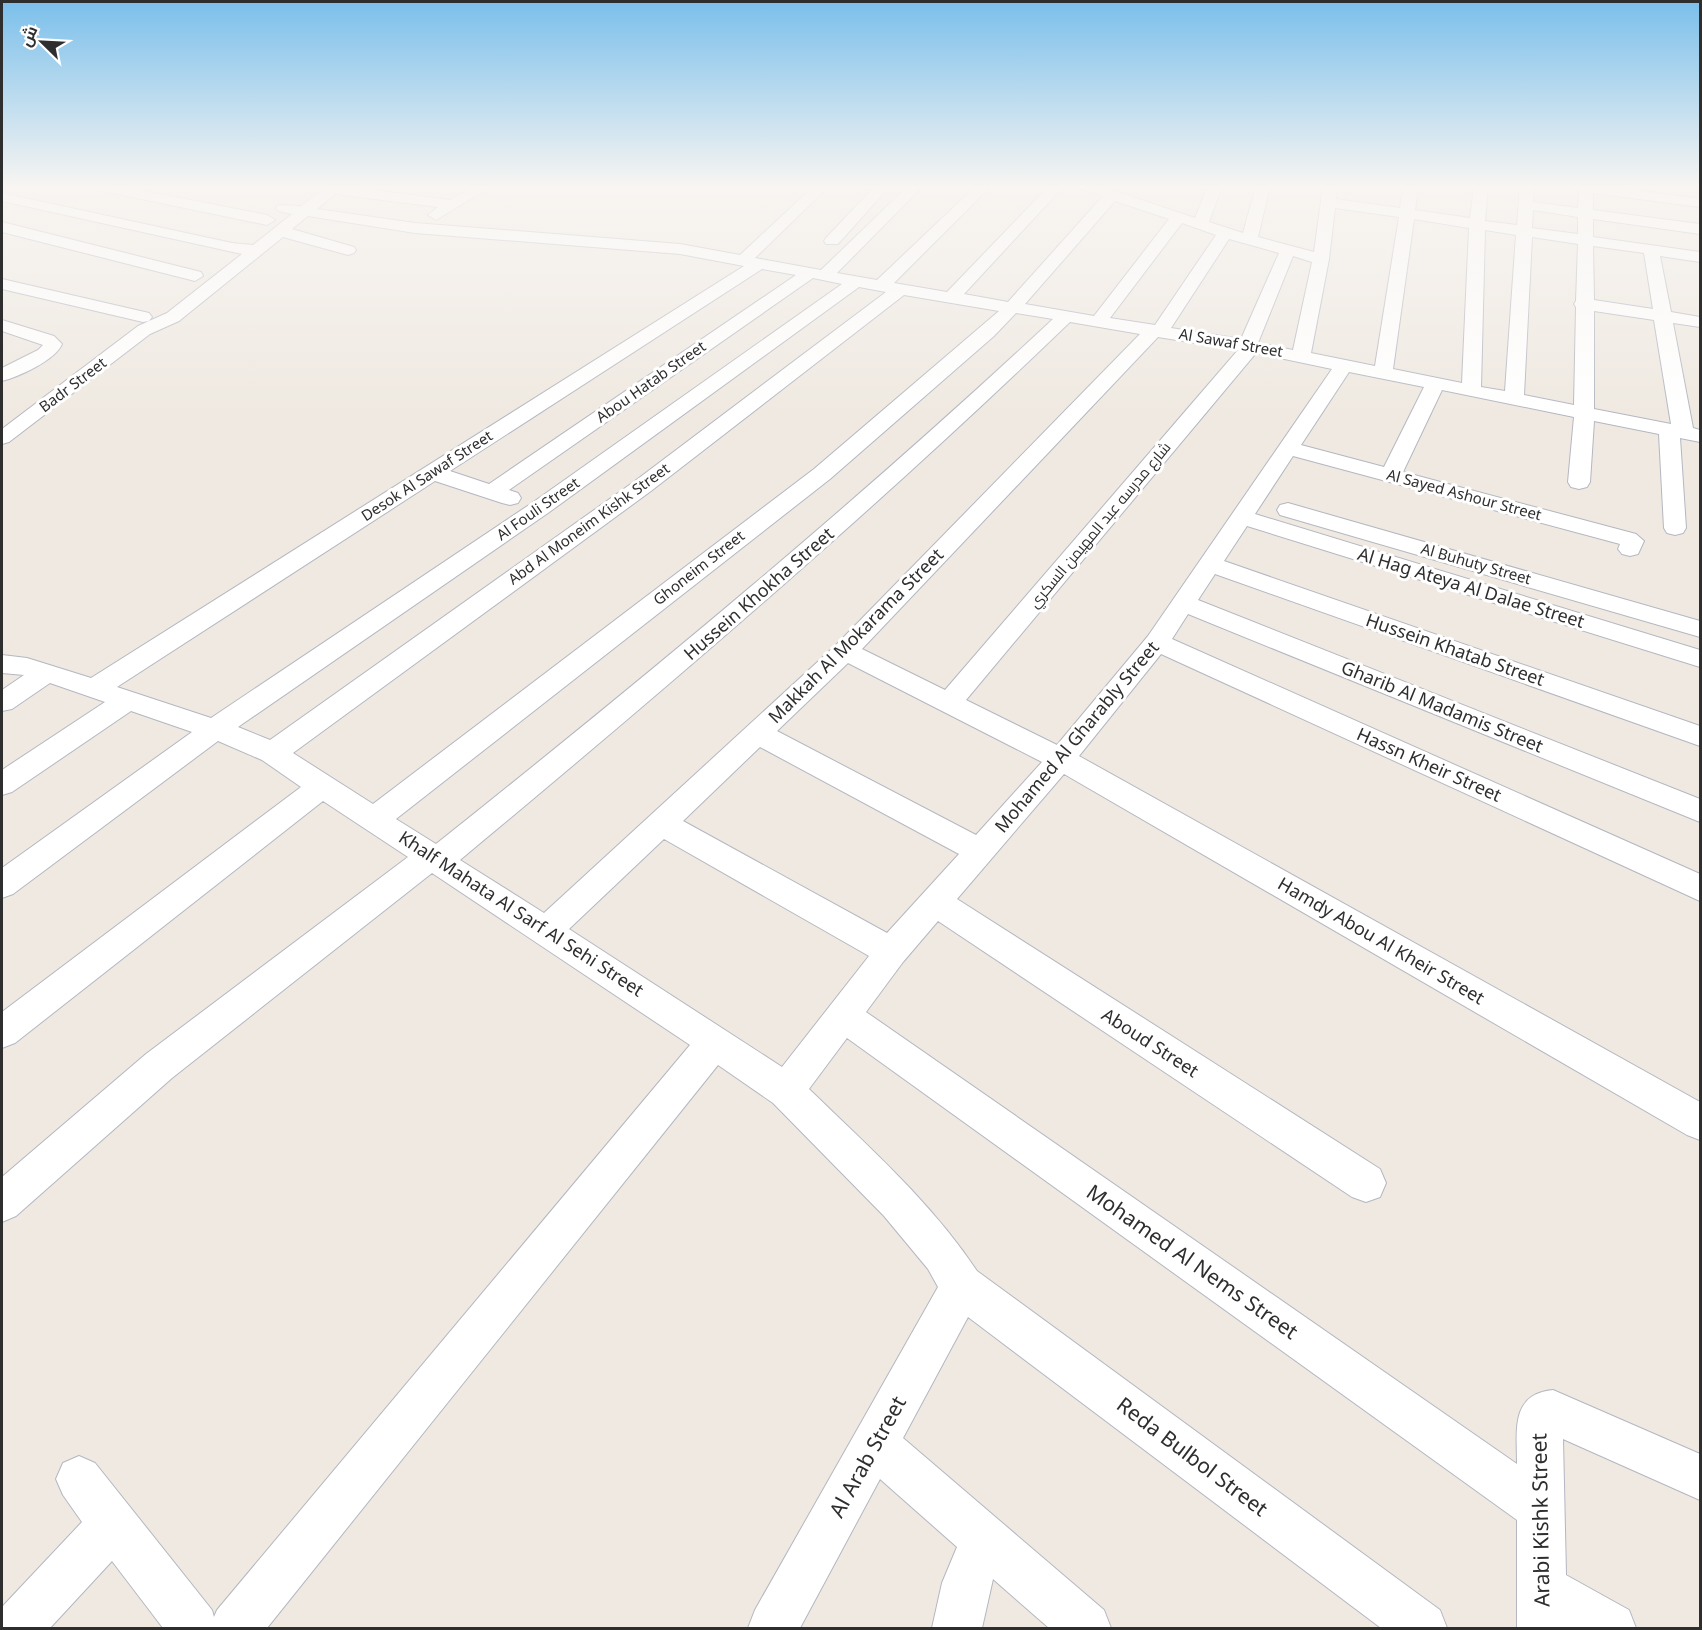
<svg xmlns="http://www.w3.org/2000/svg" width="1702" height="1630" viewBox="0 0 1702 1630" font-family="'Noto Sans',Cairo,sans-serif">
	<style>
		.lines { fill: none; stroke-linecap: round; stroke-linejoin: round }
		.minor-casing { stroke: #b4b7c1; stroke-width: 2 }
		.minor { fill: #fff; fill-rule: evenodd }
		.labels { text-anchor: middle; stroke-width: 6; stroke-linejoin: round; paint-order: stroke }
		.far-street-label { font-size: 15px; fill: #2e2e2e; stroke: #fff }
		.street-label { font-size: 18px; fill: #2e2e2e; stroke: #fff }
		.near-street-label { font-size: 21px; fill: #2e2e2e; stroke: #fff }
	</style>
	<rect width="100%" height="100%" fill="#efe9e1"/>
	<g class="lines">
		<defs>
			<path id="minor" d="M91,186h28l148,29 8,5 -8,5 -169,-35z
				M327,186h16l107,14 25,-14h17l-56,34 -8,-5 10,-8 -103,-13 -18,15 98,14 265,21 60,11 74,-69h15l-74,72 66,12 87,-84h15l-86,87 40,7 99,-94h15l-97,97 53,9 102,-106h15l-100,108 44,8 95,-106 -22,-7 -2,-3h21l95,32 13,-32h14l-13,36 34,11 13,-47h14l-12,51 56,15 9,-66h14l-1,13 64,9 4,-22h14l-3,24 55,8 4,-32h14l-3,35 32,4 3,-39h14l-1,16 45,6 1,-17 -9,-2 -2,-3h38l94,13v8l-107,-14v17l107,14v10l-107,-15v18l107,15v10l-40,-6 11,56 29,5v10l-27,-4 20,105 7,2v12l-20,-4 6,90 -3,5 -8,2 -8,-2 -3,-5 -5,-94 -65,-13 -4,61 -3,5 -8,2 -8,-2 -3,-5 6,-65 -132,-27 -39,82 233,62 8,7 -6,13 -8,2 -8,-2 -4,-5 2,-5 -327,-88 -38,58 445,136v17l-453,-141 -23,35 476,165v20l-485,-172 -17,26 502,199v23l-512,-208 -16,25 528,235v27l-539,-247 -82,102 621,346v38l-13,-5 -623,-361 -107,125 423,270 6,14 -6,14 -14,5 -14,-5 -414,-276 -35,41 -37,50 651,452c0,-33 -7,-70 36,-74l147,64v46l-137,-61 3,136 63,35 7,18h-119v-108l-670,-482 -38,51c60,58 122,113 168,182l463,339 7,18h-66l-413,-311 -65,121 201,172 7,18h-62l-56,-49 -11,49h-50l10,-45 15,-36 -77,-68 -80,149h-52l7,-18 183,-323 -10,-18 -44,-53 -111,-113 -55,-38 -451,563h-104l-51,-67 -62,67h-48v-21l80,-85 -19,-27 -7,-16 7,-16 16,-7 16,7 117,147 2,7 3,-7 473,-565 -258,-172 -260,205 -156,138 -14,6v-45l144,-123 262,-197 -85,-56 -308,242 -13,5v-36l299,-225 -39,-27 -44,-19 -205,153 -11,4v-30l190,-136 -61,-21 -119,81 -10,3v-25l103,-68 -55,-19 -38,26 -10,2v-21l22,-15 -22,-2v-18l25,3 64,20 653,-412 -64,-12 -265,-21 -107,-17 -16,13 62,18 2,3 -2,3 -6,2 -65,-18 -104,84 -29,13 -141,108 -7,2v-15l136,-103 29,-13 75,-59 -240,-53v-8l230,50 21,2 39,-31 -14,-3 -2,-3 2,-3 23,1zM1115,201l54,18 -75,97 -69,-12zM1335,208l64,9 -24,149 -64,-13 18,-94zM1533,210l45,7v17l-46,-6zM1414,219l55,9 -7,155 -69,-14zM1182,223l34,12 -61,90 -45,-7zM1485,230l31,5 -11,156 -24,-4zM1532,237l46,7 -2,57 -2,3 2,3 -2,98 -50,-10zM1229,239l50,14 -38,86 -70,-11zM1593,246l51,7 9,56 -59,-9zM1293,256l19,6 -19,88 -35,-7zM762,269l34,6 -307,209 -39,-13zM813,278l29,6 -310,219 -321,215 -94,-31 318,-206 67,22 8,2 8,-2 3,-5 -3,-5 -9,-3zM859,287l27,5 -251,189 -365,259 -32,-13 310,-214zM904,295l95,16 -185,158 -441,335 -80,-51 358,-262zM1594,311l60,9 17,104 -77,-15zM1016,313l37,6c-198,185 -406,357 -617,525l-40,-25 434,-340 164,-143zM1070,322l70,12 -304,311 -292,268 -84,-53c209,-174 415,-350 610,-538zM1158,337l80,13 -293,340 -83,-41zM1256,353l76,16 -184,267 -91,109 -91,-45zM1349,372l75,15 -40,80 -83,-22zM848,663l194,99 -66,73 -199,-104zM760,747l199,107 -72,79 -204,-112zM664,839l205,117 -87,111 -213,-138z
				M875,186h15l-52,58h-12l-2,-3 2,-3z
				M2,222l199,50 2,4 -8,5 -193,-49z
				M2,279l147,34 3,4 -3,4 -6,1 -141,-33z
				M2,320l52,16 8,8c-6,16 -44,33 -60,37v-13l36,-18 5,-5 -41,-14z
				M1288,503l412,118v16l-420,-122 -3,-5 3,-5z"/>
		</defs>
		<use href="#minor" class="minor-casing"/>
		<use href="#minor" class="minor"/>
	</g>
	<linearGradient id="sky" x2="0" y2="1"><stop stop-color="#7abfeb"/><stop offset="0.45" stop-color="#f8f5f2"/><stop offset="1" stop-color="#f8f5f2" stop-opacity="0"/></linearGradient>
	<rect width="1702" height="414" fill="url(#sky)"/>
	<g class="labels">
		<g class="far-street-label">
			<text transform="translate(1231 343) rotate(10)" y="5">Al Sawaf Street</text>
			<text transform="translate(651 382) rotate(-35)" y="5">Abou Hatab Street</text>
			<text transform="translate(73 385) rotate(-37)" y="5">Badr Street</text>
			<text transform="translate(427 476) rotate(-33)" y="5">Desok Al Sawaf Street</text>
			<text transform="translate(1464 495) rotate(15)" y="5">Al Sayed Ashour Street</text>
			<text transform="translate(538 509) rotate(-35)" y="5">Al Fouli Street</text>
			<text transform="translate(589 524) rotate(-36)" y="5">Abd Al Moneim Kishk Street</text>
			<text transform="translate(1100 525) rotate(-50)" y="5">شارع مدرسه عبد المهيمن السكري</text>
			<text transform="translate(1476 564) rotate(16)" y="5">Al Buhuty Street</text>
			<text transform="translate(699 568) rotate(-38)" y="5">Ghoneim Street</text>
		</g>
		<g class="street-label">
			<text transform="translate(1471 588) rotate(17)" y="6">Al Hag Ateya Al Dalae Street</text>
			<text transform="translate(759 594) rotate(-41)" y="6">Hussein Khokha Street</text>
			<text transform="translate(856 636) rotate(-45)" y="6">Makkah Al Mokarama Street</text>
			<text transform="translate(1455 650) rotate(19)" y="6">Hussein Khatab Street</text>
			<text transform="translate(1442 707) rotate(22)" y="6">Gharib Al Madamis Street</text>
			<text transform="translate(1077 737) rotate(-50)" y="6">Mohamed Al Gharably Street</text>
			<text transform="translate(1429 765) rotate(24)" y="6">Hassn Kheir Street</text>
			<text transform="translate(521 914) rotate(33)" y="6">Khalf Mahata Al Sarf Al Sehi Street</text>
			<text transform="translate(1381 941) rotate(30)" y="6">Hamdy Abou Al Kheir Street</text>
			<text transform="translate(1150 1043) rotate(33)" y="6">Aboud Street</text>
		</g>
		<g class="near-street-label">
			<text transform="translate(1192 1262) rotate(35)" y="7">Mohamed Al Nems Street</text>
			<text transform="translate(868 1457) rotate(-61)" y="7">Al Arab Street</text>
			<text transform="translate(1192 1457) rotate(37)" y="7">Reda Bulbol Street</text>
			<text transform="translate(1541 1520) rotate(-91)" y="7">Arabi Kishk Street</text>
		</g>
	</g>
	<rect width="1702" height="1630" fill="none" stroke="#2e2e2e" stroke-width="6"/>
	<g transform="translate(42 42) rotate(294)" stroke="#ffffff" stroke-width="4.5" paint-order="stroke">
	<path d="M0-4.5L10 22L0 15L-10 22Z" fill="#2e2e2e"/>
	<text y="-9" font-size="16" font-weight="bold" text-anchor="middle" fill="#2e2e2e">ش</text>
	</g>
</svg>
